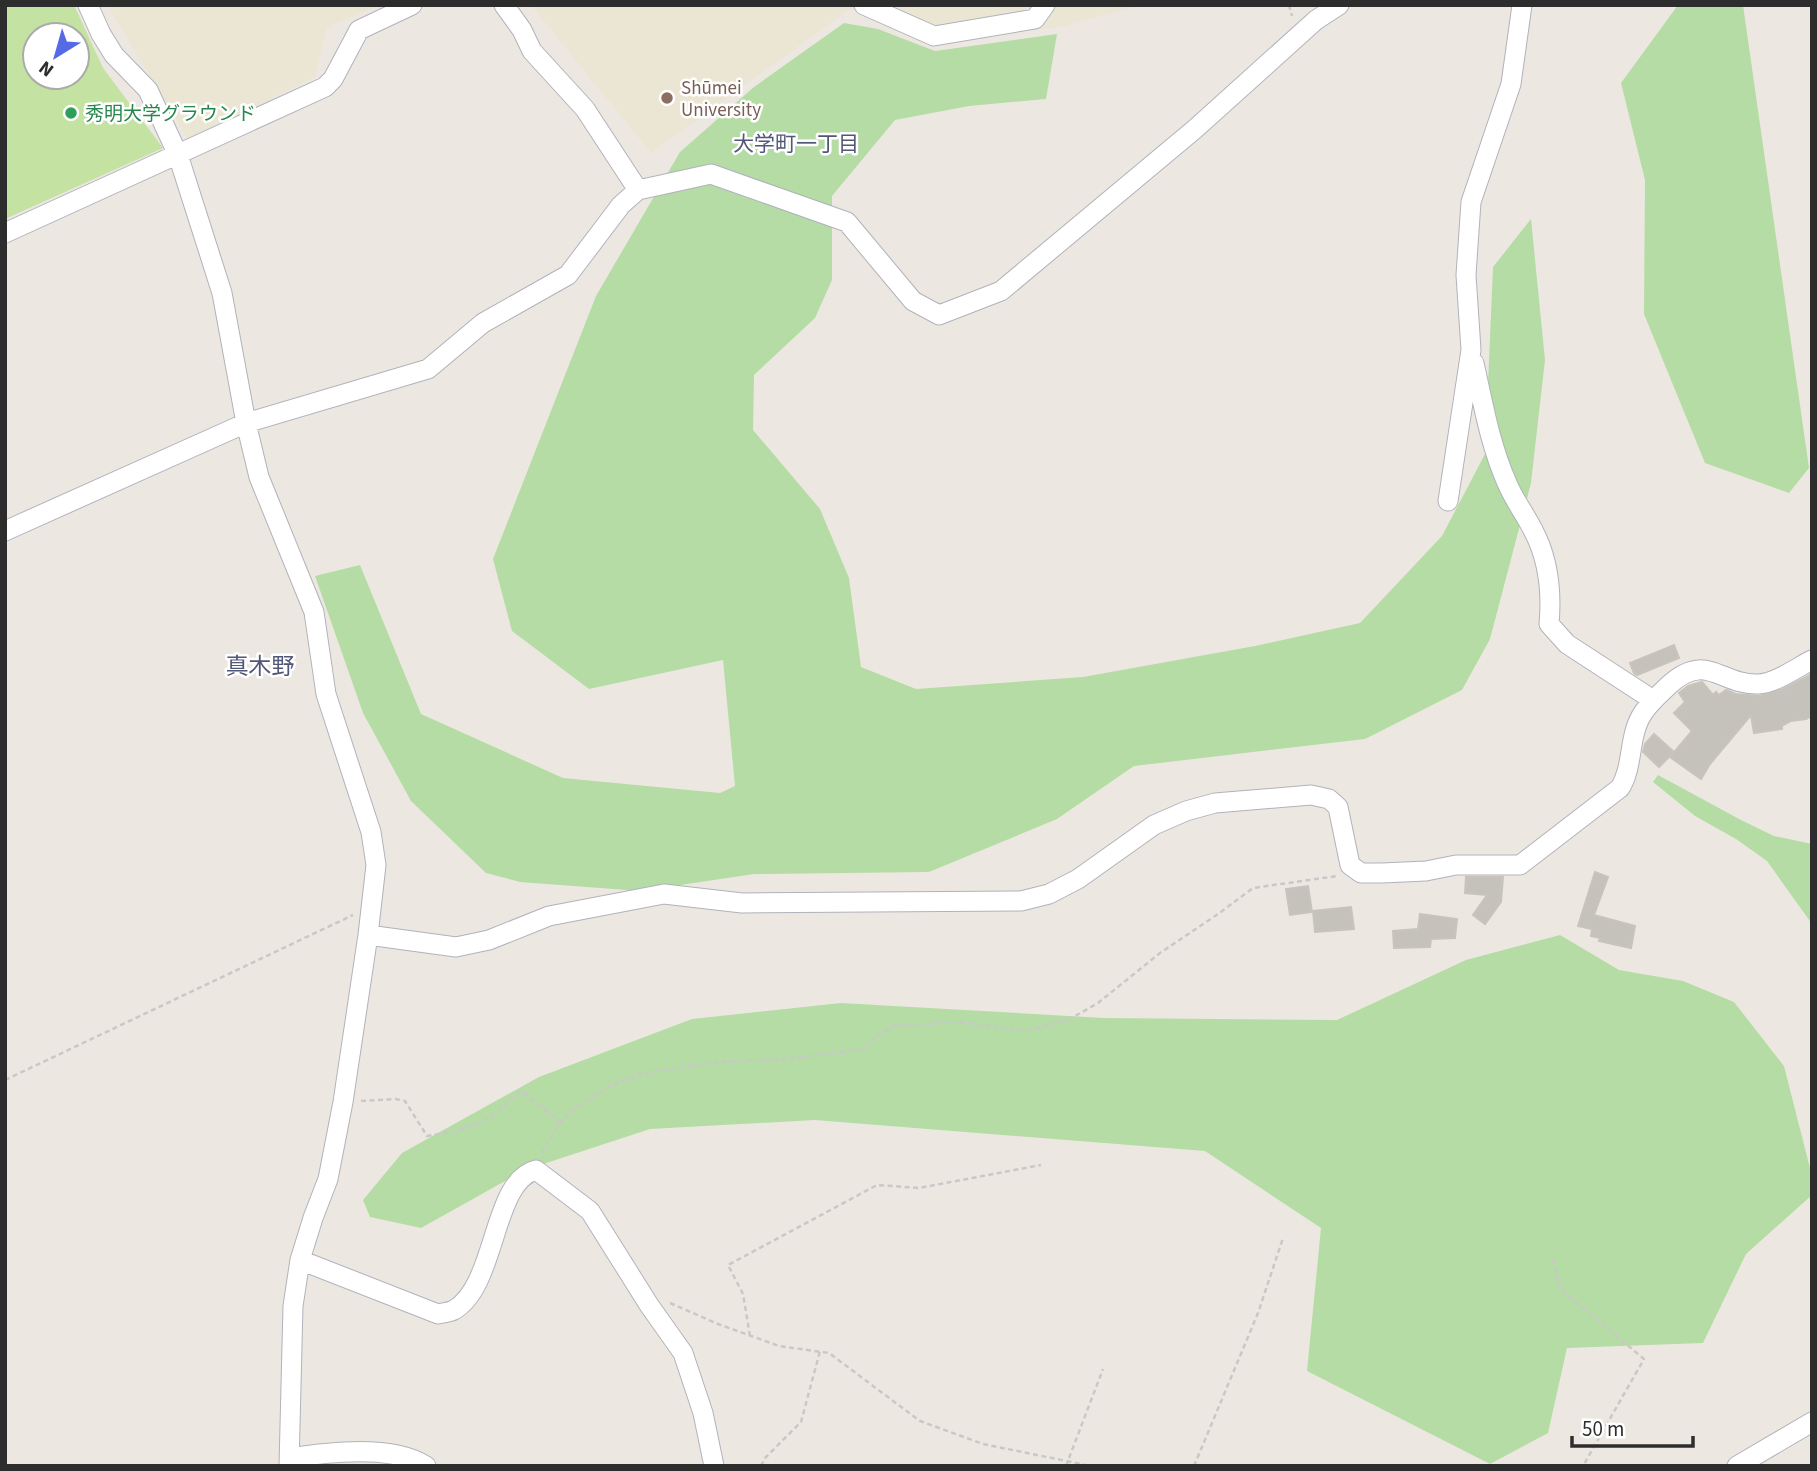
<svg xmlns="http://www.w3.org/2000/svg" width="1817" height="1471" viewBox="0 0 1817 1471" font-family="'Source Sans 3','Noto Sans JP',sans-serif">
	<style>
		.education { fill: #ebe5d3 }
		.green { fill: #b5dca4 }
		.pitch { fill: #c4e2a2; fill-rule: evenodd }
		.building { fill: #c5c2bc; stroke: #c8c4bb; stroke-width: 2 }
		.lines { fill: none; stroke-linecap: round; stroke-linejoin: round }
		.minor-casing { stroke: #b1b2bb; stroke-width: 21 }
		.path { stroke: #c8c8c8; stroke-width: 2.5; stroke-dasharray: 5 3.5; stroke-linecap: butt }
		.minor { stroke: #fff; stroke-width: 19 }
		.education-dot { fill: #8d6e63; stroke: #fff; stroke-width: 2.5 }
		.leisure-dot { fill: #2e9e5b; stroke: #fff; stroke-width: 2.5 }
		.labels { text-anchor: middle; stroke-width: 5; stroke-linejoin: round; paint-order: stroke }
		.education-label { font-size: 19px; fill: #785e54; stroke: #fff; text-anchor: start }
		.leisure-label { font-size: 19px; fill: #27864d; stroke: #fff; text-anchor: start }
		.neighbourhood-label { font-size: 21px; fill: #525778; stroke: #fff }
		.quarter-label { font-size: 23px; fill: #525778; stroke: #fff }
	</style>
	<rect width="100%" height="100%" fill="#ece8e1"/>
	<path class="education" d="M107,5h274l-54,22 -12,50 -127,62z
		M531,5h610l-77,21 -125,17 -89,-34 -199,144z"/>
	<path class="green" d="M1678,5h65l66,463 -20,25 -84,-30 -61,-149 1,-134 -24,-97z
		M844,23l34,6 57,22 122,-17 -11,65 -77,7 -74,14 -63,76v84l-17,38 -61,57 -1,55 67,79 29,69 12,89 55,22 167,-12 172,-31 105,-23 82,-87 43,-82 8,-187 38,-48 14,141 -14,123 -41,156 -28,51 -97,49 -231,27 -77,53 -128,53 -175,2 -114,17 -120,-9 -34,-9 -75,-72 -48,-88 -48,-137 45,-11 61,149 142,64 157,15 15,-7 -12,-126 -134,29 -77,-58 -19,-72 103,-263 84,-144 74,-65z
		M1658,775l83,45 33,16 38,8v80l-45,-63 -31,-22 -41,-23 -42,-34z
		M1560,935l59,35 64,11 51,21 50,64 28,110v19l-66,59 -43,89 -136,5 -19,85 -58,31 -183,-93 14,-143 -116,-77 -390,-31 -165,9 -125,41 -104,58 -51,-11 -7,-17 39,-47 137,-76 153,-58 149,-16 263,15 233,2 129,-60z"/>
	<path class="pitch" d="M5,5h69l29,63 60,80 -158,71zM35,35h42v42h-42z"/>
	<path class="building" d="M1674,645l5,13 -42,17 -3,-2 -4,-10z
		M1810,675l2,4v37l-6,3 -15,2 -9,5v3l-28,4 -3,-18 -41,49 -9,15 -31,-22 22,-26 -18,-18 11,-11 -6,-9 9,-7 14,-4 11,13 3,-3 3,3 7,-5 10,4 23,2 24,-7z
		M1654,734l20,18 -15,15 -16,-15 2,-8z
		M1595,872l13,5 -14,38 41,11 -4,22 -32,-7 1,-3 -9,-2 1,-7 -14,-3z
		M1466,877h37l-2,25 -16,22 -12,-9 14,-20 -22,-2z
		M1308,886l4,26 -22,3 -4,-26z
		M1351,907l3,22 -39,3 -2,-21z
		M1420,914l37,5 -2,19 -24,1 -1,8 -36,1 -1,-17 25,-2z"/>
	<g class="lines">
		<defs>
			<path id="minor" d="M88,5l13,29 13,21 34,35 30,65 44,138 24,130 13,54 55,135 12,82 45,138 5,33 -8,70 -25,167 -15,77 -15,39 -13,42 -7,46 -4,160
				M864,5l70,31 101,-17 10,-14
				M638,190l73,-16 136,48 66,79 26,14 62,-24 194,-162 121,-109 23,-15
				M5,233l320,-146 8,-8 26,-49 53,-25
				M1474,363c9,40 16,82 33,120 7,17 18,31 26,47 16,30 19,61 16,94l18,20 86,56
				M1448,501l23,-151 -5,-75 5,-73 40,-118 11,-79
				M5,531l241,-108 182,-54 55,-46 85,-48 53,-70 17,-15 -53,-81 -53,-58 -10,-21 -18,-25
				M368,935l88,12 33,-7 60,-24 115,-22 78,9 279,-2 28,-7 29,-15 76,-54 32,-14 29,-8 96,-8 18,4 9,8 12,58 11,8h21l44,-2 30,-6h64l100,-77c14,-22 8,-53 23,-75 7,-11 17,-19 26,-28 37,-34 51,0 89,-1 18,-1 38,-16 54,-24
				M300,1260l138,54c5,-1 12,-2 16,-4 43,-25 38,-129 82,-140l54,41 59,94 34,48 20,60 11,53
				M290,1458c38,-6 102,-14 136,8
				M1737,1466l75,-44"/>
		</defs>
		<use href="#minor" class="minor-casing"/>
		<path class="path" d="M1289,5l3,11
			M5,1080l348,-165
			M361,1101l35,-2 9,2 22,35c47,-8 58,-10 91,-44l6,1 36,29
			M542,1153l18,-31 18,-16 34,-21 33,-12 71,-11 74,-3 71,-10 31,-23 68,-4 65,9 43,-11 30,-17 62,-50 58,-39 35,-26 84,-12
			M1553,1259l7,30 84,70 -61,107
			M670,1303l48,21 61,22 50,7 91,68 63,23 108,22
			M750,1336l-7,-42 -15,-29 149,-80 42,3 122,-23
			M761,1466l4,-8 36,-36 19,-71
			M1066,1466l37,-97
			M1194,1466l64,-153 25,-75"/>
		<use href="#minor" class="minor"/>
	</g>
	<circle class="education-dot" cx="667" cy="98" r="7"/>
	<circle class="leisure-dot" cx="71" cy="113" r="7"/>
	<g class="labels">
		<g class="education-label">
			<text x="681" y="94">Shūmei<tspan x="681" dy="22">University</tspan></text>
		</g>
		<g class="leisure-label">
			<text x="85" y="120">秀明大学グラウンド</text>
		</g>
		<g class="neighbourhood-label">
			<text x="796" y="151">大学町一丁目</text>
		</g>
		<g class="quarter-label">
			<text x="260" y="674">真木野</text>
		</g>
	</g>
	<rect width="1817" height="1471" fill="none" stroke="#2d2d2d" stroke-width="14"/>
	<g transform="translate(56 56) rotate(217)"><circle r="33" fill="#ffffff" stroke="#ababab" stroke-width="2"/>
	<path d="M0-5L12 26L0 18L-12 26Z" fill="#566ae5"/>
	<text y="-10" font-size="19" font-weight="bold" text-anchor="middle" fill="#2d2d2d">N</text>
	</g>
	<path d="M1572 1436v10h121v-10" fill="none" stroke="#2d2d2d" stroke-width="3.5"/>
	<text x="1582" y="1436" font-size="21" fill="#2d2d2d" stroke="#ffffff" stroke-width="5" paint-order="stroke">50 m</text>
</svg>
